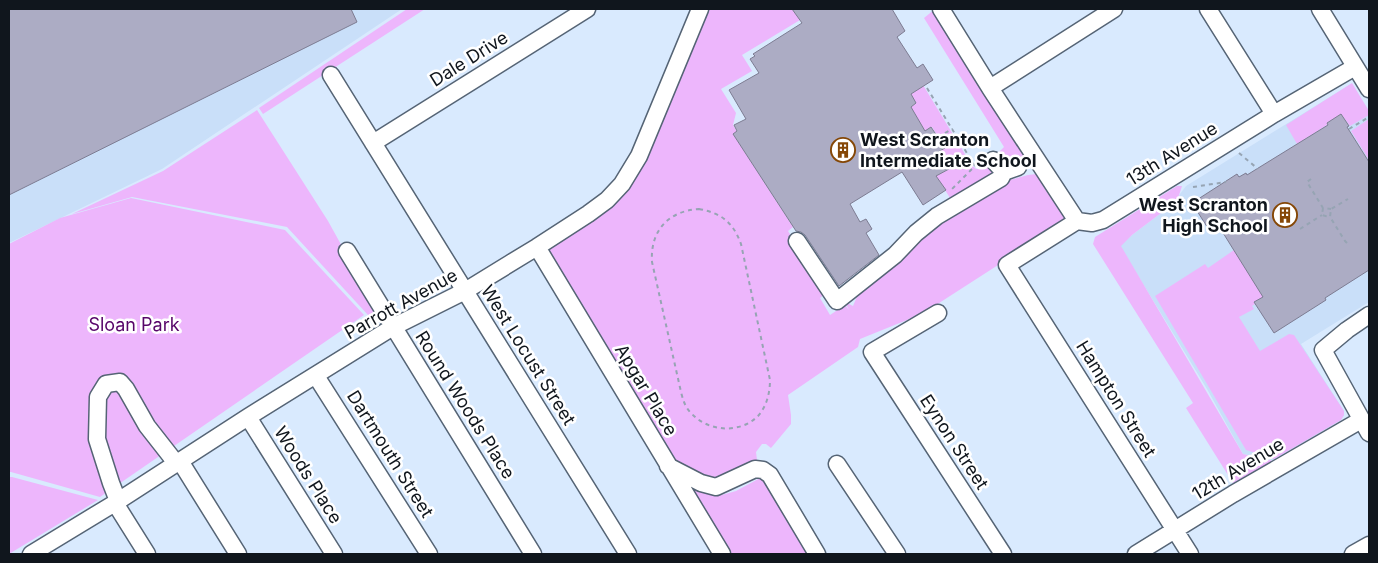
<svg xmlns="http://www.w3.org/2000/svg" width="1378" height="563" viewBox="0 0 1378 563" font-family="Inter,sans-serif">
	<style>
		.built { fill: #c9dff9 }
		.green { fill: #edb6fc }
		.building { fill: #acacc4; stroke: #7d7c92 }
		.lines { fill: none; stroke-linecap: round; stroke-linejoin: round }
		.minor-casing { stroke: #556475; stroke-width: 19 }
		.path { stroke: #96a4b3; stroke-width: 2; stroke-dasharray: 4 4; stroke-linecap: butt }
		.minor { stroke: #fff; stroke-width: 16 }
		.labels { text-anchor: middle; stroke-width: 5; stroke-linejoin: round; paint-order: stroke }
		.street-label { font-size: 18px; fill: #10161d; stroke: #fff }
		.poi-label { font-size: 18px; font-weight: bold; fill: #10161d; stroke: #fff; text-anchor: start }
		.park-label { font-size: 18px; fill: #570569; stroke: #fff }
	</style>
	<rect width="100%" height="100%" fill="#d9eafe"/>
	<path class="built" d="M9,9h393l-240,160 -153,74z
		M1351,84l18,27v191l-68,42 43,67v4l-3,5 -66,41 -32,-7 -36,-65 -87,-143 12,-11 45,-34 3,-7 6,-8z"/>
	<path class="green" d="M407,9h18l-162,105 -4,-6z
		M709,9h83l8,11 -58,35 10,16 -31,18 15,24 -3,12 4,7 -4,2 60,93 -5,4 38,62 -6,5 10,17 15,-10 4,5 -4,-8 8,4 6,-14 65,-61 82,-50 22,-6 9,-1 31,46 -132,85 -29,15 -47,19 -2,8 -70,48 3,20v9l-20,24 -5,-4h-4l-6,8 1,8 -31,17 -15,1 -30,-14 -5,-4 -129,-207 2,-6 59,-41 80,-152z
		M935,9l94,141 -5,7 -14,4 -12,-3v-5l6,-6 -80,-129z
		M1352,83l17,28v4l-19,11 -9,-12 -14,9v2l-30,19 -11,-19z
		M923,85l48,79 5,5 9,-3 6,2 6,8 -45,25 -16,-25 13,-7 -11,-17 7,-4 -13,-21 -7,4 -14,-24 5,-4 -5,-9z
		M257,110l71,111 51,92 -11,2 -81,-88 -155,-30 -60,17 91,-43z
		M1369,119v41l-18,-29z
		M1177,186h5l-5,15 -45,34 -11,11 122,208 30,7 -40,22 -47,-75 7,-5 -100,-159 2,-7z
		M131,198l154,32 79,85 -264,182 -89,-25h-2v-228l51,-26z
		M1234,250l29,47 -9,5 1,2 -3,2 2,3 -15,8 21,34 29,-17 5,1 50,76v4l-3,5 -67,39 -28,-9 -91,-154 50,-32 3,4z
		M9,477h3l86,23 -89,54z
		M762,477l52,77h-86l-49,-76 27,14 12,4 18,-5z"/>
	<path class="building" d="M9,9h342l6,13 -348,173z
		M792,9h100l13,22 -8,6 20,31 6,-4 10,16 -22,14 5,9 -5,4 14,24 6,-4 14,21 -7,4 11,17 -13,7 10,14 -23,15 -21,-33 -52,32 10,18 6,-3 6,10 -6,4 13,22 -40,31 -34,-51 -4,-3 -5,-1 -63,-97 4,-3 -3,-6 12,-6 -17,-29 30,-17 -9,-14 5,-3 -2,-2 49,-31z
		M1341,114l8,12 -2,1 22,35v108l-44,28 1,2 -52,33 -20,-31 9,-5 -43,-69 -9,5 -19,-30 45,-29 2,3 7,-4 1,2 8,-5 73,-45 -1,-2z"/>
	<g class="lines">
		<defs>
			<path id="minor" d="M941,9l49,79 87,133
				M1208,9l66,105
				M1320,9l49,80
				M331,75l297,479
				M990,88l124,-79
				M373,143l214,-134
				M993,160l11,12 14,-5
				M797,241l40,60 58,-46 21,-22 21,-17 64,-38 3,-6
				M537,247l185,307
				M347,251l186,303
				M938,313l-66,39 131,202
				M1369,315l-22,15 -24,20 46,83
				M316,376l113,178
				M248,417l86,137
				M180,461l58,93
				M837,464l60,90
				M668,466l33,17 15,4 39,-18 8,1 7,5 47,79
				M118,501l-7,-18 -14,-44 1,-42 8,-13 14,-2 6,7 21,37 29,37
				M115,503l32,51
				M31,554l84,-51 133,-86 145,-90 72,-36 72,-44 51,-33 19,-14 15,-16 17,-28 61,-147
				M1136,554l97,-60 128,-74
				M1190,554l-183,-289 70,-44 15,2 11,-3 171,-106 81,-47
				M1353,554l16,-9"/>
		</defs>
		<use href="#minor" class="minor-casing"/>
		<path class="path" d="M927,88l25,41
			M1349,129l20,-12
			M938,137l14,-8 23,37 -25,25
			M1239,153l19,16
			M1311,179l-4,3 16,26 8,1
			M1193,187l33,-5
			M1323,208l-1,7 7,2
			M699,209c22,4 34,13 42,35l29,136c0,12 -3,26 -12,36 -18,18 -50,16 -67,-3 -6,-6 -8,-13 -10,-21l-29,-130c-2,-31 16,-51 47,-53z
			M1300,229l22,-14
			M1347,243l-2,-2 -15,-24 1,-8 17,-10"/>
		<use href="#minor" class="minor"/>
	</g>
	<defs>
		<symbol id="building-ring" viewBox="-11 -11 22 22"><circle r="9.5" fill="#fff" stroke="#854706" stroke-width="1.5"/><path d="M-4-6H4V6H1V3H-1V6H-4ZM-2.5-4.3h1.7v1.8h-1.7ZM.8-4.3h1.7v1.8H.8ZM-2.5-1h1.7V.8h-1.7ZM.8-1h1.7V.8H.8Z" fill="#854706"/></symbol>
	</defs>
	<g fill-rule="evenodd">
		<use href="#building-ring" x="829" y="136" width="28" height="28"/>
		<use href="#building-ring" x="1271" y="201" width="28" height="28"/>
	</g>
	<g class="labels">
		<g class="street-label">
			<text transform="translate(469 59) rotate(-32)" y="6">Dale Drive</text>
			<text transform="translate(1172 154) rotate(-32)" y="6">13th Avenue</text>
			<text transform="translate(401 304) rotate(-29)" y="6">Parrott Avenue</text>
			<text transform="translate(528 355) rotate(58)" y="6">West Locust Street</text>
			<text transform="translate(646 390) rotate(59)" y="6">Apgar Place</text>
			<text transform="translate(1116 399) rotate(58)" y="6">Hampton Street</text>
			<text transform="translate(465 405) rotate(58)" y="6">Round Woods Place</text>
			<text transform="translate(954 442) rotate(57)" y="6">Eynon Street</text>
			<text transform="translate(390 454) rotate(58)" y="6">Dartmouth Street</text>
			<text transform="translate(1238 469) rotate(-31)" y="6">12th Avenue</text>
			<text transform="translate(308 475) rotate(58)" y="6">Woods Place</text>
		</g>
		<g class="poi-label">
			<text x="860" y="146">West Scranton<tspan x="860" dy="21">Intermediate School</tspan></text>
			<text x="1268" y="211" text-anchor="end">West Scranton<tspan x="1268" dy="21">High School</tspan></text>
		</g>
		<g class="park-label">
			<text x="134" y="331">Sloan Park</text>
		</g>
	</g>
	<rect width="1378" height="563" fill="none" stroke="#10161d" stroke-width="20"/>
</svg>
